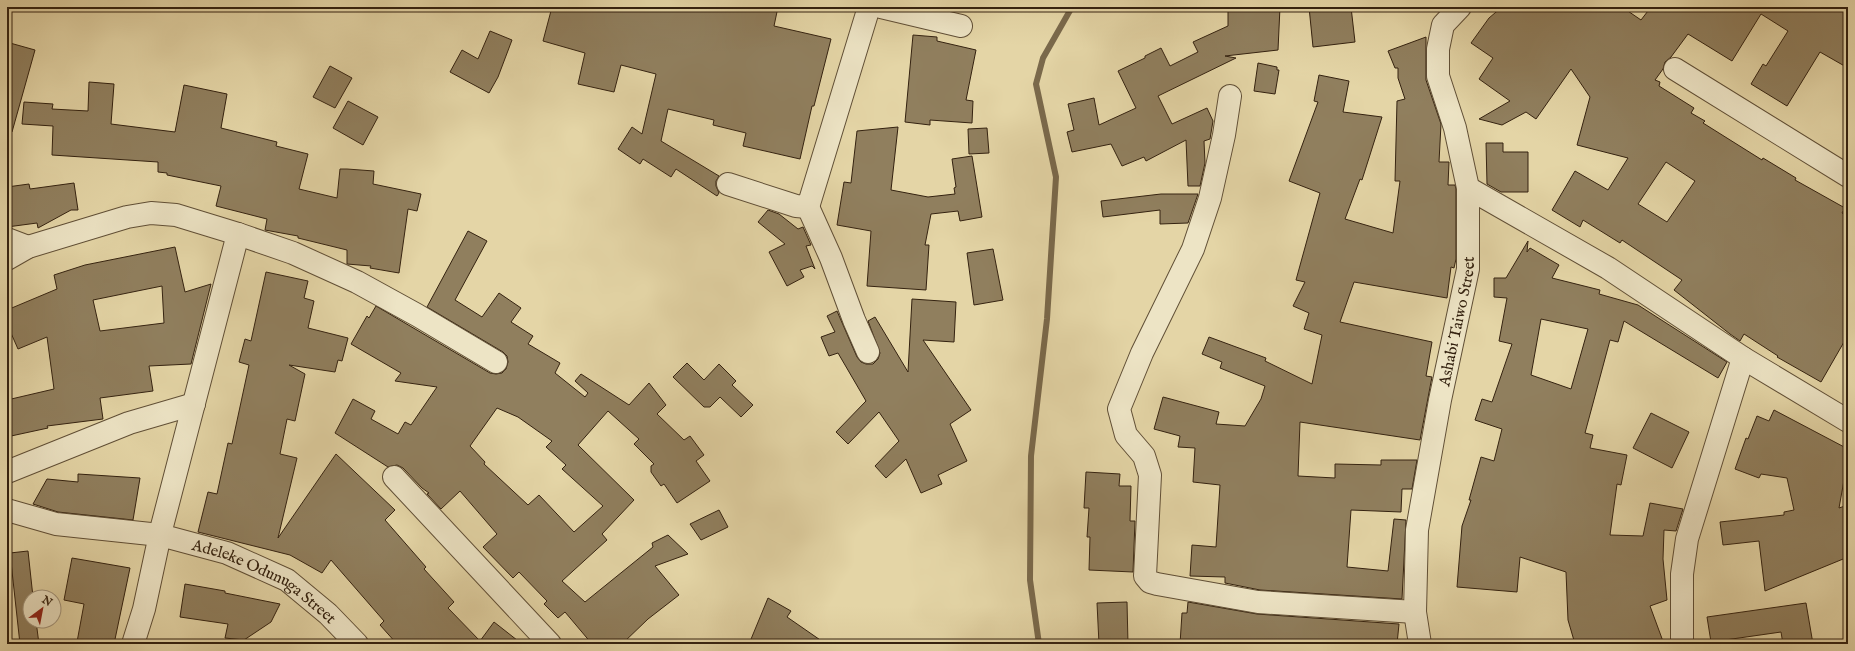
<svg xmlns="http://www.w3.org/2000/svg" width="1855" height="651" viewBox="0 0 1855 651" font-family="'IM FELL English',serif">
	<style>
		.lines { fill: none; stroke-linecap: round; stroke-linejoin: round }
		.stream { stroke: #7a694b; stroke-width: 6 }
		.building { fill: #907f5e; stroke: #342210; fill-rule: evenodd }
		.minor-casing { stroke: #604f36; stroke-width: 24 }
		.minor { stroke: #ede4c5; stroke-width: 22 }
		.labels { text-anchor: middle; stroke-width: 4; stroke-linejoin: round; paint-order: stroke }
		.street-label { font-size: 16px; fill: #342210; stroke: #ede4c5 }
	</style>
	<rect width="100%" height="100%" fill="#e4d5a6"/>
	<filter id="stains"><feTurbulence type="fractalNoise" baseFrequency=".005" numOctaves="4"/><feColorMatrix values="0 0 0 0 .2 0 0 0 0 .09 0 0 0 0 .02 0 0 0 .5 -.17"/></filter>
	<radialGradient id="worn" r=".72"><stop offset=".6" stop-color="#630" stop-opacity="0"/><stop offset="1" stop-color="#630" stop-opacity=".3"/></radialGradient>
	<g class="lines">
		<path class="stream" d="M1039,644l-9,-64 1,-124 16,-137 9,-142 -20,-93 7,-26 29,-51"/>
	</g>
	<path class="building" d="M552,7h226l-4,19 57,13 -17,67h-2l-12,53 -57,-13 3,-13 -33,-8 1,-5 -46,-11 -7,32 58,35 -3,5v5l3,7 -2,3 -41,-27 -5,8 -28,-18 -3,5 -22,-15 14,-22 10,7 14,-60 -35,-9 -7,27 -36,-8 7,-31 -42,-12z
		M1256,7h24l-2,43 -53,6 11,2 -78,38 14,28 35,-16 6,13 -3,18 -6,2 1,22 -5,23h-12l-2,-46 -40,21 -2,-4 -22,9 -11,-22 -39,8 -5,-20 7,-2 -6,-26 26,-6 5,27 37,-17 -18,-37 27,-13v-2l16,-8 9,18 28,-14 -5,-10 35,-16v-17h28z
		M1309,7h42l4,35 -42,5z
		M1502,7h120l19,13 10,-13h197v61l-28,-16 -33,54 -36,-22 12,-20 3,2 22,-35 -27,-17 -29,47 -44,-27 -17,23 -6,5 -2,7 -8,11 5,2 -1,4 35,22 -3,5 14,8 -2,2 59,37 1,-2 33,20 -1,2 50,28 -3,5 6,4v118l-27,47 -44,-25 1,-1 -34,-22 -4,7 -10,-7 -56,-44 8,-10 -60,-40 -2,3 -37,-23 -3,7 -28,-17 23,-39 33,19 20,-32 -51,-13 13,-48 -19,-28 -35,50 -10,-7 -24,13 -23,-6 31,-18 -31,-22 14,-21 -22,-15 18,-25zM1666,162l29,19 -28,41 -29,-18z
		M490,31l22,9 -14,37 -9,16 -39,-21 12,-22 16,9z
		M913,35l24,2v4l39,9 -10,50 7,1 -1,22 -42,-3v5l-25,-3z
		M1426,37v43l15,44 -2,38h10l-1,23h7l1,4v70l-2,9 -3,-1 -4,31 -93,-16 -14,40 92,20 -6,34 6,1 -1,5 -11,58 -120,-18 -2,54 37,2v-14l46,1v-5h36l-5,29h-10l-1,23 -50,-2 -4,57 41,4 6,-52 12,1 -4,79 -142,-9 -35,-7v-6l-35,-1 2,-31 24,2 4,-62 -27,-3 2,-34 -17,-1 2,-11 -26,-7 9,-32 56,15 -3,12 29,2 16,-27 4,-13 -45,-18 2,-6 -20,-8 7,-17 57,21 -1,3 47,23 10,-49 -18,-6 5,-16 -16,-7 12,-24 -9,-2 24,-87 -31,-12 29,-79 -4,-1 5,-26 30,6 -6,31 39,5 -20,63 -2,-1 -15,40 48,14 7,-52h-5l2,-80 8,-2 -7,-21v-10h-3l-7,-17z
		M10,43l25,7 -23,82 -5,-1v-78z
		M1258,63l19,4v3h2l-4,24 -21,-3z
		M330,66l22,12 -17,30 -22,-11z
		M89,82l25,2 -3,40 64,8 9,-47 43,9 -6,34 56,14 -1,4 32,8 -9,35 38,9 3,-29h7l27,2 -1,13 48,10 -4,17 -9,-2 -9,64 -29,-5 1,-2 -24,-2v-14l-49,-12v-2l-33,-6 2,-11 -51,-13 5,-20 -54,-11v-2l-9,-1v-10l-106,-7 1,-29 -31,-2 2,-22 29,2 -1,5 36,2z
		M348,101l30,16 -15,28 -30,-17z
		M898,127l-7,63 37,7 27,-3 -1,-6 2,-1 -4,-28 20,-3 10,61 -22,4 -2,-10 -27,3 -6,31h4l-3,45 -59,-4 4,-55 -34,-6 7,-43 7,1 6,-52z
		M987,128l2,25 -20,1 -1,-25z
		M1486,143h17v9h25v40h-27l-14,-8z
		M74,183l4,27h-7l-33,18 -1,-5 -30,4v-40l22,-3 1,5z
		M1161,194h37l-10,29 -28,1v-14l-57,7 -2,-16z
		M768,210l11,4 19,15 5,-2 8,18 -5,1 9,23 -3,-3 -12,4 4,7 -17,9 -18,-34 16,-8 -27,-22z
		M468,231l19,10 -32,59 27,17 17,-24 22,15 -10,14 22,14 -5,8 32,19 -5,10 30,24 3,-4 -13,-12 6,-7 48,31 20,-22 17,22 -9,9 27,26 6,-4 14,19 -8,6 14,20 -33,22 -13,-19 -3,2 -10,-14v-6l3,-2 -20,-20 5,-5 -31,-28 -30,34 56,55 -32,34 5,6 -45,41 23,21 68,-55 -1,-4 16,-8 20,19 -33,12 24,29 -31,24 -26,25h-30l-27,-32 -7,6 -14,-14 3,-3 -28,-29 -6,6 -30,-31 14,-13 -37,-43 -19,18 -14,-15 2,-1 -7,-5 -19,-20 -6,-3 -9,2 -53,-34 18,-34 22,12 -4,8 27,15 7,-12 6,3 26,-38 -42,-6 6,-8 -50,-29 16,-28 2,2 7,-12 114,67 6,1 6,-1 4,-4 2,-7 -1,-6 -4,-4 -76,-45zM497,408l21,9 34,24 -6,6 20,18 -4,4 41,37 -29,26 -35,-37 -11,10 -44,-41 1,-2 -15,-16z
		M1528,241l-1,11 3,-4 29,17 -7,13 48,12 -1,4 39,11 89,57 -9,16 -94,-57 -6,21 -8,-2 -25,93 8,2 -3,13 37,7 -6,30 -4,-1 -7,51 33,1 7,-33 33,6 -7,22 -12,-1 -1,29 4,41 -17,6 14,38h-89l-7,-24 -2,-48 -46,-15 -3,35 -60,-5 5,-61 9,-26h-2l12,-43 13,4 8,-32 -27,-9 7,-21 10,3 20,-58 -13,-3 8,-43 -13,-1v-19h12zM1541,319l47,10 -17,60 -40,-14z
		M175,247l10,45 26,-8 -20,80 -42,2 4,25 -53,7 3,21 -56,7 1,2 -37,8 -4,-16v-20l47,-11 -7,-52 -29,12 -11,-25v-14l50,-21 -3,-14 31,-10zM162,286l2,37 -64,8 -7,-31z
		M993,249l10,51 -29,5 -7,-52z
		M266,272l42,9 -4,17 10,3 -6,27 40,10 -6,23 -4,-1 -3,12 -46,-7 16,9 -10,47 -8,-2 -7,35 17,4 -19,80 58,-84 59,56 -10,10 41,47 -2,2 30,33 -6,6 32,33 14,-19 28,22h-125l-17,-19 4,-4 -53,-61 -9,13 -32,-18 -92,-23 10,-40 9,2 11,-51 4,1 17,-79 -10,-3 6,-23 6,2z
		M912,299l44,3 -2,40 -31,-2 48,70 -21,14 17,37 -29,14 4,9 -21,9 -15,-34 -20,19 -11,-12 24,-25 -20,-29 -31,32 -12,-12 30,-31 -28,-48 -9,3 -8,-19 14,-5 -8,-16 10,-5 20,46 4,5 5,2h7l5,-5 2,-6 -12,-32 7,-4 33,55z
		M687,363l17,17 15,-16 17,17 -4,4 21,20 -12,12 -21,-20 -10,10h-6l-31,-30z
		M1774,410l74,39v9l-9,50 9,-3v52l-83,34 -6,-50 -36,4 -3,-23 64,-7v-3l10,-2 -7,-32 -26,-4 -2,4 -24,-9 11,-31 2,1 9,-23 12,5z
		M1651,413l38,19 -17,36 -39,-20z
		M1086,472l34,2 -1,12h12l-1,35h5l-2,51 -44,-2 1,-33h-3l2,-29h-5z
		M78,474l62,4 -7,42 -75,-8 -25,-8 14,-25 31,3z
		M719,510l9,17 -27,13 -11,-16z
		M28,551l5,46h-3v24h6l3,23h-19l-10,-91z
		M72,558l58,10 -16,76 -37,-2 7,-38 -20,-4z
		M185,584l40,7v2l55,11 -9,18 -27,18 -19,-2 3,-14 -48,-7z
		M768,598l23,13 -4,6 39,27h-77z
		M1127,602l1,42h-29l-2,-41z
		M1188,602l69,12 142,10 -2,20h-217l2,-31h5z
		M1806,603l7,41h-30l-2,-12 -70,10 -4,-25z"/>
	<g class="lines">
		<defs>
			<g id="minor">
				<path d="M881,7l80,19"/>
				<path d="M1675,69l173,107"/>
				<path d="M1230,96l-6,39 -14,63 -17,51 -51,104 -23,56 7,26 18,21 6,19 -5,101 5,6 7,2 101,18 157,10"/>
				<path d="M728,184l68,22 12,1 61,-200"/>
				<path d="M1468,188l140,80 135,90 105,63"/>
				<path d="M808,207l23,51 23,62 14,32"/>
				<path d="M7,239l21,8"/>
				<path d="M7,259l21,-12 99,-30 24,-4 25,2 62,19 55,19 64,29 60,33 79,47"/>
				<path d="M7,472l122,-49 65,-19"/>
				<path d="M394,477l156,167"/>
				<path id="s1" d="M7,510l49,14 104,11 67,18 60,27 41,34 29,30"/>
				<path d="M133,644l11,-35 17,-79 77,-296"/>
				<path id="s2" d="M1420,644l-5,-32 2,-82 23,-130 28,-131v-81l-13,-60 -17,-52v-27l5,-24 17,-18"/>
				<path d="M1682,644v-70l5,-35 56,-181"/>
			</g>
		</defs>
		<use href="#minor" class="minor-casing"/>
		<use href="#minor" class="minor"/>
	</g>
	<g class="labels">
		<g class="street-label">
			<text dy="6" stroke="none"><textPath href="#s2" startOffset="327">Ashabi Taiwo Street</textPath></text>
			<text dy="6" stroke="none"><textPath href="#s1" startOffset="271">Adeleke Odunuga Street</textPath></text>
		</g>
	</g>
	<rect width="1855" height="651" fill="none" stroke="#e4d5a6" stroke-width="24"/>
	<rect x="8" y="8" width="1839" height="635" fill="none" stroke="#342210" stroke-width="2"/>
	<rect x="12" y="12" width="1831" height="627" fill="none" stroke="#342210"/>
	<g transform="translate(42 609) rotate(32)"><circle r="19" fill="#ede4c5" stroke="#a3967d"/>
	<path d="M0-3L7 15L0 10L-7 15Z" fill="#8f2418"/>
	<text y="-6" font-size="11" font-weight="bold" text-anchor="middle" fill="#342210">N</text>
	</g>
	<rect width="100%" height="100%" filter="url(#stains)"/>
	<rect width="100%" height="100%" fill="url(#worn)"/>
</svg>
